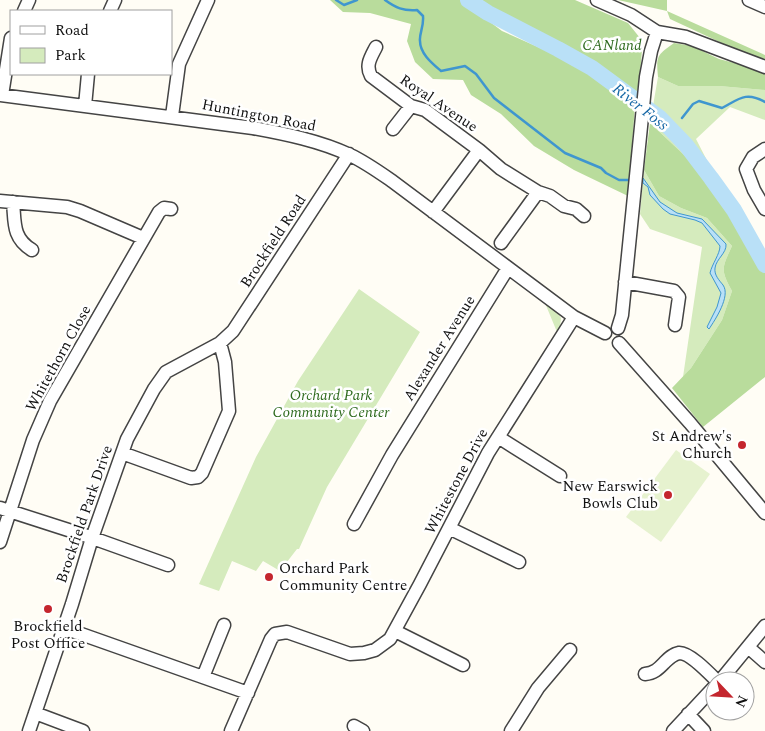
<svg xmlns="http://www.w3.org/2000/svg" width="765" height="731" viewBox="0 0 765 731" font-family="Spectral,serif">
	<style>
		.green { fill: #d5ebbd }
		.forest { fill: #b9dc9c }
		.pitch { fill: #e6f2cf }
		.water { fill: #b9e0f7; stroke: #3f96cf }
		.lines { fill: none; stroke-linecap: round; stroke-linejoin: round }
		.stream { stroke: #3f96cf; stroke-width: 2.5 }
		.river { stroke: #b9e0f7; stroke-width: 16 }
		.minor-casing { stroke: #444; stroke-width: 15 }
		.minor { stroke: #fff; stroke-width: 12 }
		.poi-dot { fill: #c4262e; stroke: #fff; stroke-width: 2 }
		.labels { text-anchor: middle; stroke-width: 5; stroke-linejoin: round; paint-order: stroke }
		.park-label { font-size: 15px; font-style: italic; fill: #2f6b1f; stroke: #fff }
		.street-label { font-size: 15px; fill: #111; stroke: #fff }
		.poi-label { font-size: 15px; fill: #111; stroke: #fff; text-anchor: end }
		.water-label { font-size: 16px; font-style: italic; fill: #1768a6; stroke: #fff }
	</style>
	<rect width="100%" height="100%" fill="#fffdf5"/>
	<path class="green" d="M658,77l20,9h41l46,4v30l-35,-13 -34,32 21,41 -6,7 -14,-20 -47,-44z
		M644,170l15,26 22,12 26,10 25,28c-10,22 -12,23 0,45l-10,29 -31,48 -8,9 19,-130 -52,-18 -10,-15z
		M359,289l61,43 -93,155 -28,62h-2l-17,22 -17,-10 -7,10 -24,-10 -13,30 -20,-7 57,-127 42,-76z
		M545,303l12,9 4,6 -1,10 -3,4z"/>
	<path class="forest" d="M330,0h131l41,31 72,32 22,14 39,29 -7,90 -54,-26 -40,-24 -33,-32 -30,-19 -8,-15 -30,-1 -18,-17 -8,-21 4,-17 -41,-11 -27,-1z
		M476,0h99l53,23 12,15 2,11 -2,27 -5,25 -7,-13 -29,-20 -124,-66z
		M618,0h49v11l98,44v6l-26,-10 -69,-32 -3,-8z
		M674,43l18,3 27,13 46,12v19l-46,-4h-41l-20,-9c-2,-21 -1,-22 16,-34z
		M650,123l47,44 13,20 7,-7 48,78v119l-62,50 -31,-39 19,-20 31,-48 10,-29c-12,-22 -10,-23 0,-45l-25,-28 -26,-10 -22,-12 -15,-26z"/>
	<path class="pitch" d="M676,450l34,24 -49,68 -35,-25z"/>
	<path class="water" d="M643,178l17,24 17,11 25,6 24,25c1,9 -10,15 -11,24 -1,7 4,12 8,17 8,11 -8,35 -14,44l-2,-2 10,-20 4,-14 -11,-20c2,-9 10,-19 10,-27l-18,-23 -7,-3 -25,-6 -7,-5 -13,-14 -2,-8 -5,-4z"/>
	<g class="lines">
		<path class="stream" d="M336,0l8,5 13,-5
			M385,0c11,8 18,11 32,10l6,6c1,11 -4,18 -3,25 0,13 13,23 21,30l24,-5 11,8 18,24 71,55 36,15 5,5 13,7h12
			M682,118l11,-14 6,-3 23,7c17,-9 24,-17 43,-6"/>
		<path class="river" d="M468,0l20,13 70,36 34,19 68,50 26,27 25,33 23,32 31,55"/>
		<defs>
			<path id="minor" d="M597,0l34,15 26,17 29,5 79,30
				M749,0l16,7
				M24,11l5,-11
				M110,11l5,-11
				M376,47c-5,10 -11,18 -5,29l40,30 14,4 54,40 22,19 37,23 12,4 14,10 12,3 8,7
				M0,95l253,33c33,6 67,13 97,27 15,7 29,17 42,26l182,136 31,16
				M2,95l9,-57
				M85,106l3,-32
				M172,116l7,-52 29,-64
				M393,129l18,-23
				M765,149l-12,8 -7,12 8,21 11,19
				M0,201l67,6 13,4 63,27
				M13,202c2,20 -1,36 19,48
				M433,212l46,-62
				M501,243l37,-51
				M625,282l49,9 5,6 -4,28
				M618,328l4,-13 24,-238 5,-26 6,-19
				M619,343l71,80 75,90
				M498,437l62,39
				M122,453l69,25 7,-1 4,-4 27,-62 -4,-49 -5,-19
				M0,508l87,28 81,29
				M354,524l38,-69 116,-187
				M449,528l70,34
				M0,542l33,-102 17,-39 109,-189 5,-4 7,1
				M64,628l184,65
				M395,631l68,34
				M748,647l17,15
				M645,674c10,-1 14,-6 20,-12 4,-4 8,-8 14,-9 10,-1 31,21 38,28
				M203,677l21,-52
				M720,681l45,-55
				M35,713l48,18
				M688,714l16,17
				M354,726l9,5
				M29,731l43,-127 20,-66 35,-99 27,-50 12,-17 54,-29 13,-12 116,-177
				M231,731l40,-92 4,-5 12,-2 63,22 14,-1 11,-3 15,-11 30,-55 68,-131 86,-136
				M511,731l27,-43 32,-38
				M673,731l42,-45"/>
		</defs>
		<use href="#minor" class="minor-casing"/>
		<use href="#minor" class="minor"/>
	</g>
	<g class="poi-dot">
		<circle cx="742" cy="445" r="5"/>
		<circle cx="668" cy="495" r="5"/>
		<circle cx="269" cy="577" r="5"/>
		<circle cx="48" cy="609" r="5"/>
	</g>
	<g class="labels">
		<g class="park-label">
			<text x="612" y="50">CANland</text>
			<text x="331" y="400">Orchard Park<tspan x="331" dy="17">Community Center</tspan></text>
		</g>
		<g class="street-label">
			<text transform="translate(439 103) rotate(34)" y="5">Royal Avenue</text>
			<text transform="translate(259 115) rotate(11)" y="5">Huntington Road</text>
			<text transform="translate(273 241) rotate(-57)" y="5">Brockfield Road</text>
			<text transform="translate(439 348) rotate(-58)" y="5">Alexander Avenue</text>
			<text transform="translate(58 358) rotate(-61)" y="5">Whitethorn Close</text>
			<text transform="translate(456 481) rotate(-62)" y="5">Whitestone Drive</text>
			<text transform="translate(84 514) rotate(-71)" y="5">Brockfield Park Drive</text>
		</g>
		<g class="poi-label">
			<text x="732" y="441">St Andrew's<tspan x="732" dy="17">Church</tspan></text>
			<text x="658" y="491">New Earswick<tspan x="658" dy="17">Bowls Club</tspan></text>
			<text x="279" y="573" text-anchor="start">Orchard Park<tspan x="279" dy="17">Community Centre</tspan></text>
			<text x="48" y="631" text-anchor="middle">Brockfield<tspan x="48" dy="17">Post Office</tspan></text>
		</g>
		<g class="water-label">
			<text transform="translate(641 106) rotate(38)" y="6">River Foss</text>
		</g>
	</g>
	<rect x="10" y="10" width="162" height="65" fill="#ffffff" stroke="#a0a0a0"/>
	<rect x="20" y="26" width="25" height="8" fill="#ffffff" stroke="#a0a0a0"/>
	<text x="55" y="35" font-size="15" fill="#111111">Road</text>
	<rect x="20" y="48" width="25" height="15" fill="#d5ebbd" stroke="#a0a0a0"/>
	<text x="55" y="60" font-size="15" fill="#111111">Park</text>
	<g transform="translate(730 696) rotate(115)"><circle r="24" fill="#ffffff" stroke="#a0a0a0"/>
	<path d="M0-4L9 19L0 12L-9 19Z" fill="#c4262e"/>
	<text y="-8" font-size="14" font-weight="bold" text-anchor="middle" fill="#111111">N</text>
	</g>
</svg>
